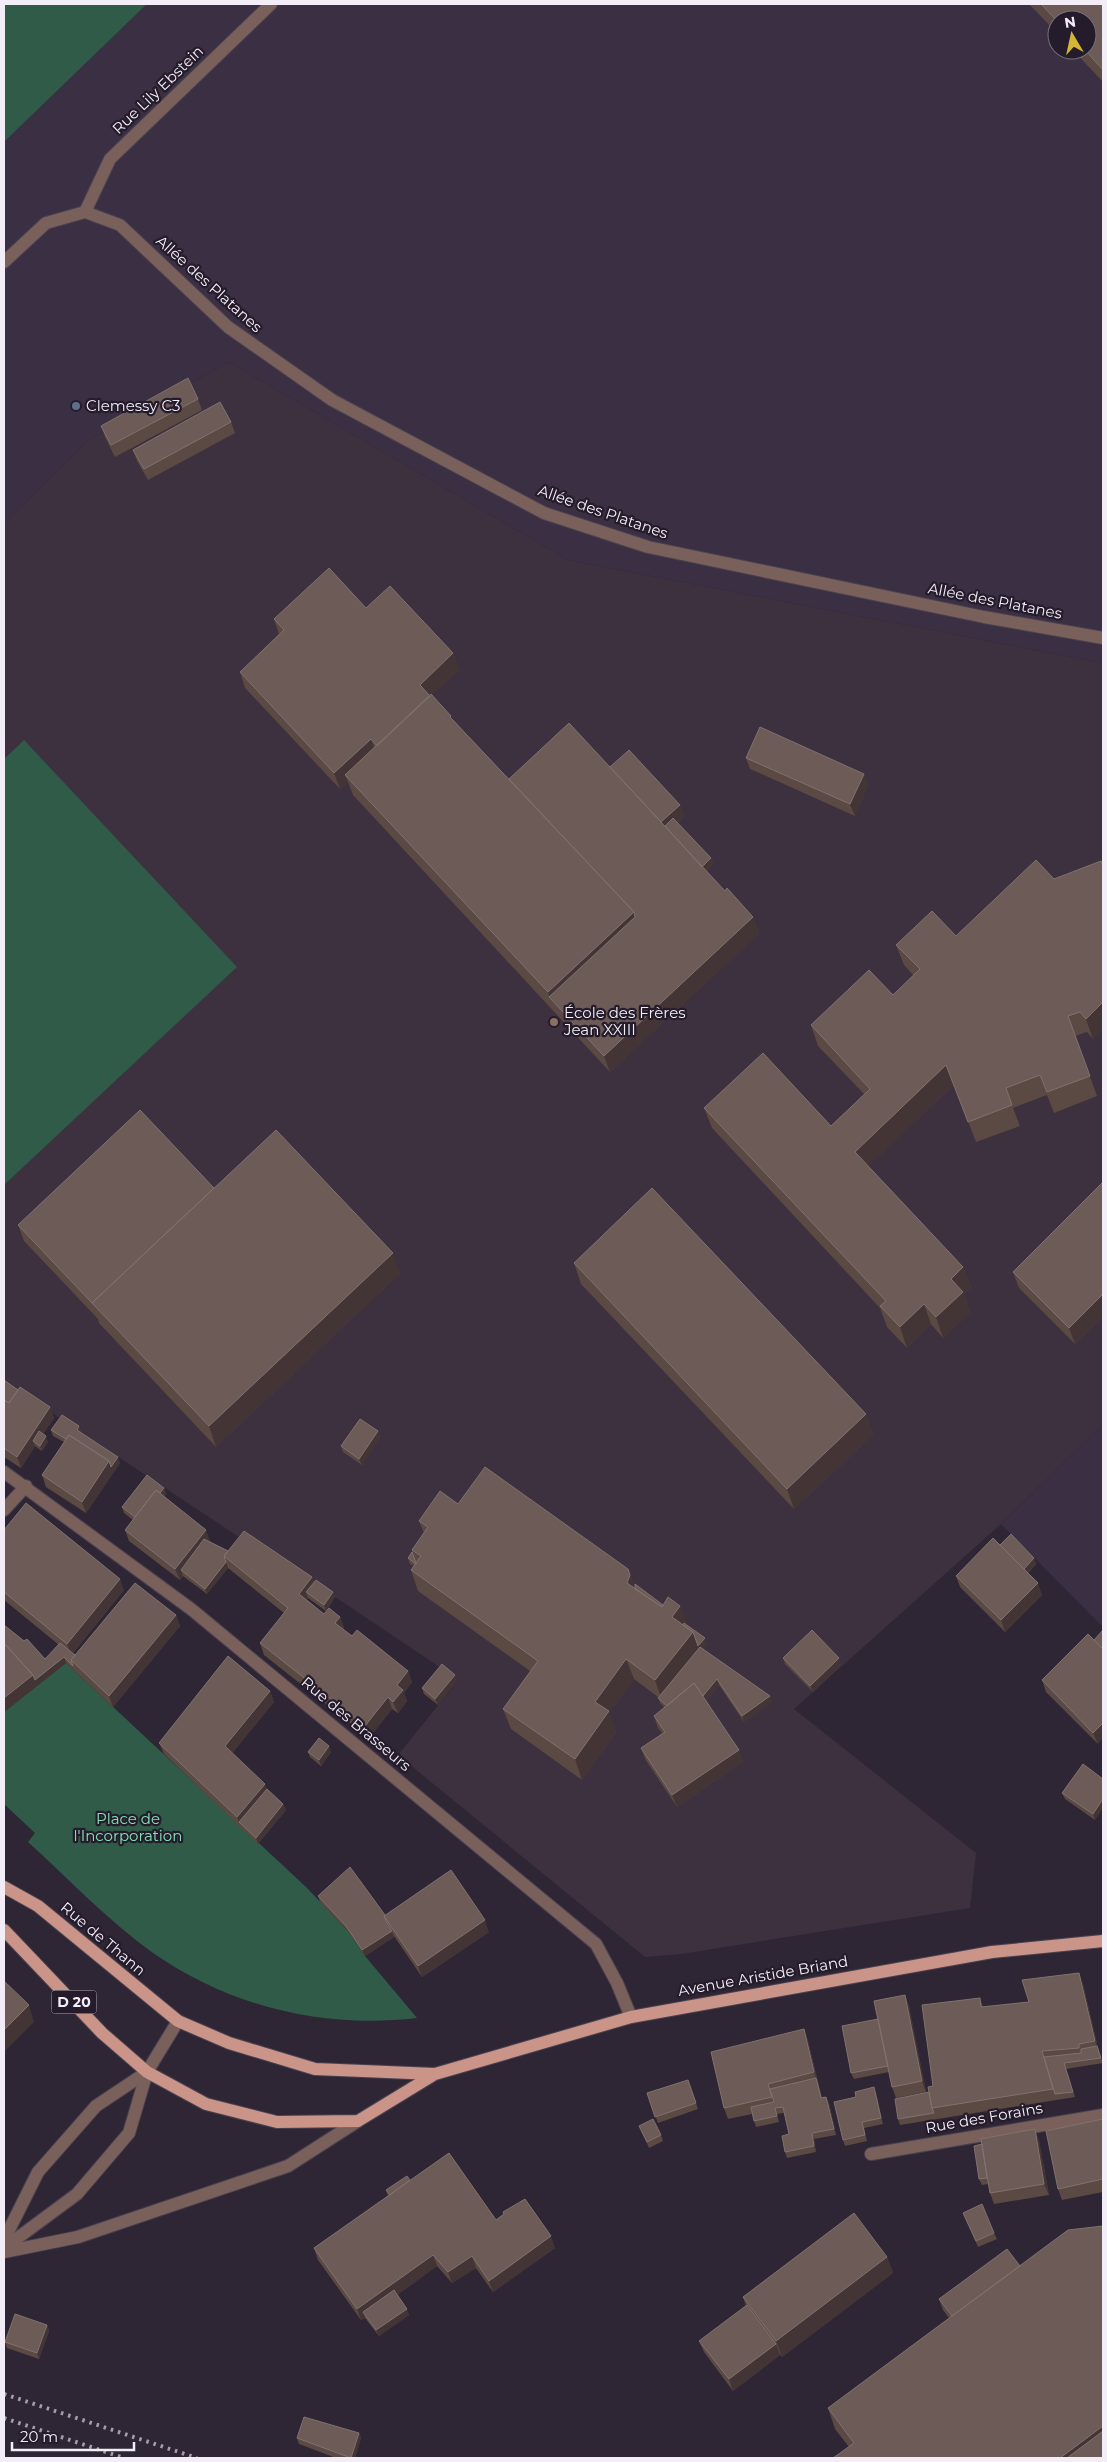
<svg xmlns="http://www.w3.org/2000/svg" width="1107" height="2462" viewBox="0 0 1107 2462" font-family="Montserrat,sans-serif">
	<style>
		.built { fill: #3b2f43; fill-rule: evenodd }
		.education { fill: #3d303f }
		.green { fill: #2f5b48 }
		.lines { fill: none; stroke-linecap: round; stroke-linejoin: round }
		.minor-casing { stroke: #4a4250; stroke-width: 14 }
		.primary-casing { stroke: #4a4250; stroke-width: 14 }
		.minor { stroke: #7a605a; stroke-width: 12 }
		.primary { stroke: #ca9489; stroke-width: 12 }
		.rail { stroke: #a59eaa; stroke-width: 4; stroke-dasharray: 2.5 5; stroke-linecap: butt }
		.wall { fill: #5b4943 }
		.shaded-wall { fill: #433435 }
		.building { fill: #6c5b56; stroke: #81726f }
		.service-dot { fill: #5c6f8a; stroke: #251c2b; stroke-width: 2 }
		.education-dot { fill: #8d6e63; stroke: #251c2b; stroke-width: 2 }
		.labels { text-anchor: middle; stroke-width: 4.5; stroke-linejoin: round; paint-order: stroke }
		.shield { fill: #251c2b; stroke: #b4aeba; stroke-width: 1 }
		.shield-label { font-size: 14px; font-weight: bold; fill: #f2edf7 }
		.street-label { font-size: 15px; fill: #f2edf7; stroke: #251c2b }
		.poi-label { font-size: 15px; fill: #f2edf7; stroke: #251c2b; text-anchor: start }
		.park-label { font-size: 15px; fill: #82e1b6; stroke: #251c2b }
	</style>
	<rect width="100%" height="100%" fill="#2f2635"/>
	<path class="built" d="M147,4h956v659l-535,-103 -339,-198 -140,78 -85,83v-381zM1057,20h30v30h-30z
		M1103,1424v203l-102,-103z"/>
	<path class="education" d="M229,362l339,198 535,103v761l-102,100 -207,185 182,144 -6,55 -289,46 -36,3 -247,-202 59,-73 -13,-12 -109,-73 -87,-54 -244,-162v-858l85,-83z"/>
	<path class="green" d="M4,4h143l-143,138z
		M24,740l213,227 -233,218v-426z
		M66,1663l240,224 42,44 17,25 52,62c-94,11 -186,-11 -264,-65 -45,-32 -84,-74 -125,-111l7,-9 -31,-29v-92z"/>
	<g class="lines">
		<defs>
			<path id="minor" d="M85,212l35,13 108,102 104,73 212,113 104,34 336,70 119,21
				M85,212l25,-53 161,-155
				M4,262l42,-39 39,-11
				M4,1472l187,137 405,335 21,39 14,34
				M4,1510l22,-24
				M871,2154l232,-39
				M4,2240l34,-68 58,-66 51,-34
				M4,2248l73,-54 52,-61 18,-61 31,-51
				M4,2252l74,-15 210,-71 70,-45"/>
			<path id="primary" d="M4,1887l34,19 140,115 51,22 86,26 120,5
				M4,1930l98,103 45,39 59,32 71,18 81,-1 77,-47 196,-57 361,-65 111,-11"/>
		</defs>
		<use href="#minor" class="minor-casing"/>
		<use href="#primary" class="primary-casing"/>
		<use href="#minor" class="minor"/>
		<use href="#primary" class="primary"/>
		<path class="rail" d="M4,2394l193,64
			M4,2418l120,40"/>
	</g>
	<path class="wall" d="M1029,4h74v78l-30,-32h14l-30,-30v13z
		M198,399l4,11 -87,47 -10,-20 -4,-11z
		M231,422l4,11 -87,47 -11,-19 -4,-11z
		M366,608l87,45 6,17 -27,25 21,25 56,59 101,-12 70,38 4,11 -7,7 34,35 2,6 -7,7 19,20 28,26 6,16 -149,139 -257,-277 -5,-13 -8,7 -95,-101 -5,-16 39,-38 -5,-15z
		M746,758l118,16 4,11 -13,31 -105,-47z
		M1103,866v164l-10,9 -6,-7 -12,4 22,60 -43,17 -7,-18 -34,13 7,18 -44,16 -22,-57 -86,81 95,101 8,20 -7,7 6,18 -27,26 -12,-14 -24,24 -20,-21 -7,-19 -168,-180 -8,-20 127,18 33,-32 -46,-48 -7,-21 82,-30 20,-20 -9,-10 -8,-20 60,-9 98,-57z
		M1103,1182v134l-28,28 -56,-56 -6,-16z
		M18,1225l382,48 -184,174 -117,-124 -1,-4 -74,-78z
		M574,1263l292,151 7,21 -79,74 -213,-225z
		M4,1380l14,10 32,17 4,11 -11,16 5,8 -6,9 -7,-5 -14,22 -17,-11z
		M79,1426l2,7 39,30 -34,50 -40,-26 -4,-12 22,-33 -11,-6 -2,-6z
		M378,1431l2,6 -18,28 -19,-13 -2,-6z
		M164,1488l2,6 -2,3 46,44v1l18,9 84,26 2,5 19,10 2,5 -9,14 -18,-13 -1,2 17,14 16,3 4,11 -1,2 9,6 56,35 4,11 -8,11 3,8 -9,12 -6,-4 -23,29 -105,-83 -4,-12 24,-30 -56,-45 -21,26 -24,-18 -3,4 -51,-39 -4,-11 8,-10 -9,-7 -2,-6z
		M458,1504l170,65 6,17 29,19 17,1 7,19 20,19 -4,5 67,47 2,6 -28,20 -25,-37 -13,16 33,49 4,12 -66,45 -32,-48 -4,-11 22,-14 -5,-6 -4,-12 11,-8 -5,-5 -2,-6 -24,-18 -25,34 7,19 -34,48 -71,-51 -8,-20 27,-38 -112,-80 -7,-21 3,-4 -4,-2 -2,-6 4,-6v-2l12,-17 -5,-12z
		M4,1530l120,60 -51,63 2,2 101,-40 4,11 -67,81 -47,-44 -62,49 41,-53 14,-14 -55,-45z
		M1000,1545l34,13 2,6 -8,9 14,22 -37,37 -45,-45 -4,-11z
		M1088,1634l10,110 -52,-52 -4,-12z
		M783,1658l58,6 -28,28 -28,-28z
		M457,1681l-19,24 -14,-11 -2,-6z
		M270,1691l4,11 -42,51 35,36 16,15 3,6 -28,34 -94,-90 -5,-11z
		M308,1752h23l-10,14 -11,-9z
		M1083,1764l12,56 -30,-21 -3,-6z
		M318,1896l67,19 104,17 -67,45 -28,-41v1l-29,19 -17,-25 -28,-29z
		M1083,1984l16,68 4,11 -37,6 9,28 -175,28 -2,-6 31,-27 51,-94 3,9 46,-5z
		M905,1995l4,11 17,86 -30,6 -4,-11 -3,-15 -35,7 -3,-6 27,-54z
		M804,2029l4,12 14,57 7,5 7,32 -22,4 2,13 -29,6 -2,-6 4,-18 -5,-21 -7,1 2,8 -23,5 -4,-13 -24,5 -4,-11z
		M688,2080l10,29 -40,14 -11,-30z
		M876,2093l7,31 -19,4 3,13 -22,5 -2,-6z
		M1103,2119v73l-41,8 -4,-11z
		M639,2126l22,9 2,6 -14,7z
		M1035,2129l4,12 10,54 -55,9 -4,-11 -2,-9 -6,1 -3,-6 3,-35z
		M410,2180l86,40 7,-5v-3l52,36 -62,44 -17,-24 -24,15 -15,-17 -40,29 12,20 -30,21 -14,-18 -4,2 -43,-60 -4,-12 74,-52 -2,-6z
		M963,2213l31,20 3,6 -19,8z
		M887,2257l6,16 -111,84 -2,-3v1l-47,36 -29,-39 -5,-11 47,-35 -3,-9z
		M939,2299l164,159 -254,-11 -14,-18 -7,-21 121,-90 -6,-8z
		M47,2325l2,6 -10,28 -32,-11 -2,-6z
		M359,2433l2,5 -6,20h-19l-37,-14 -2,-6z"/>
	<path class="shaded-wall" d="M453,653l6,17 -33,31 -6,-16z
		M371,739l6,16 -32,20 3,7 -8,7 -6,-16z
		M864,774l4,11 -13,31 -5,-12z
		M680,805l4,11 -19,17 -6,-9z
		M711,858l2,6 -12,11 -2,-6z
		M634,912l7,21 -91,65 -2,-6z
		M753,917l6,16 -149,139 -6,-16z
		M1103,1002v28l-10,9 -7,-20z
		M946,1065l8,20 -92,87 -7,-20z
		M393,1253l7,20 -184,174 -7,-21z
		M963,1267l8,20 -7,7 6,18 -27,26 -7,-21 15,-38z
		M1103,1294v22l-28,28 -6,-16z
		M924,1304l7,20 -24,24 -7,-21z
		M50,1407l4,11 -17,26 -4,-3 2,5 -14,22 -4,-11z
		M866,1414l7,21 -79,74 -7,-20z
		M79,1426l3,6 -3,4 -2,-6z
		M378,1431l2,6 -18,28 -3,-6z
		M46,1436l2,6 -6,9 -2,-5z
		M118,1457l2,6 -34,50 -4,-11 27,-41z
		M164,1488l2,6 -25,32 -2,-6z
		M206,1530l4,11 -25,32 -4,-3 2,6 -3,4 -5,-11z
		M1034,1558l2,6 -12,12 -2,-6z
		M226,1562l2,6 -21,26 -2,-5z
		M628,1569l10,27 -11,-13z
		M312,1577l4,11 -10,4 2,6 -5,7 -4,-11z
		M120,1579l4,11 -53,65 -4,-11z
		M1038,1583l4,12 -37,37 -4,-12z
		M333,1592l2,5 -9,14 -2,-6z
		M680,1606l8,20 -21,-4z
		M176,1615l4,11 -67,81 -4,-11z
		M340,1617l4,11 -5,7 -4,-12z
		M693,1632l12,6 2,6 -45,56 -7,-20z
		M64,1657l2,6 -29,23 -2,-6z
		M839,1658l2,6 -28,28 -3,-6z
		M626,1659l8,20 -25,34 7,19 -34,48 -7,-21 20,-57z
		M408,1671l4,11 -8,11 3,8 -9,12 -5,-11 4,-17z
		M33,1675l4,11 -33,26v-14z
		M455,1675l2,6 -19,24 -3,-6z
		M717,1679l2,6 -15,18 -2,-6z
		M270,1691l4,11 -45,55 -4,-11z
		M770,1696l2,6 -28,20 -2,-6z
		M388,1697l4,12 -23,29 -4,-12z
		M1103,1723v15l-5,6 -5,-11z
		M329,1746l2,6 -10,14 -2,-6z
		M739,1750l4,12 -66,45 -5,-12z
		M265,1784l4,11 -30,27 -2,-5z
		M1103,1799v9l-8,12 -2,-6z
		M283,1804l3,6 -28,34 -2,-6z
		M485,1920l4,12 -67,45 -4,-11z
		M392,1931l2,6 -29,19 -3,-6z
		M1079,1973l4,11 16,68 4,11 -8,-22z
		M905,1995l4,11 17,86 -4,-11z
		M29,2005l5,17 -30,30v-22z
		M804,2029l4,12 10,43 -4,-12z
		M874,2087l2,6 7,31 -2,-6z
		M826,2097l3,6 7,32 -2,-6z
		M1035,2129l4,12 10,54 -5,-11z
		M812,2133l2,6 2,13 -2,-6z
		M551,2236l4,12 -62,44 -4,-11z
		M433,2255l4,11 -71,51 -3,-5 2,6 -4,2 -4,-11z
		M472,2256l4,12 -24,15 -4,-11z
		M887,2257l6,16 -111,84 -6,-16z
		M407,2309l2,6 -30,21 -3,-6z
		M47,2325l2,6 -10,28 -2,-6z
		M776,2344l4,11 -47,36 -4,-12z
		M1103,2426v26l-9,6h-34z
		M359,2433l2,5 -6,20h-4z"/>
	<path class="building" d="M1041,4h62v66l-18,-20h2v-30h-30v1z
		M188,378l10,21 -87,46 -10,-19z
		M220,402l11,20 -87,47 -11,-19z
		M329,568l37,40 24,-22 63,67 -33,32 10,11 -53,50 -6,-7 -37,34 -94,-101 44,-42 -10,-11z
		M431,694l20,22 -1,1 184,195 -86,80 -203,-217z
		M569,723l156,168 2,-3 26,29 -149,139 -55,-59 86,-80 -1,-5 -125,-133z
		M760,727l104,47 -14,30 -104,-46z
		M629,750l51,55 -19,17 -51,-55z
		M673,818l38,40 -9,9 -37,-41z
		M1036,860l18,19 47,-18 2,5v136l-17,17 -6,-7 -12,4 22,60 -43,16 -7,-17 -34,13 6,17 -44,17 -22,-57 -91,87 108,115 -12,12 12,13 -27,25 -12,-13 -24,23 -20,-21 6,-5 -182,-193 59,-55 68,73 39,-37 -59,-64 58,-55 24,25 27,-26 -24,-24 36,-34 24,25z
		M140,1110l74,78 -122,115 -74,-78z
		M276,1130l117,123 -184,173 -117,-123z
		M1103,1182v112l-34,34 -56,-56z
		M652,1188l214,226 -79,75 -213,-226z
		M4,1380l14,10 -9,13 -5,-3z
		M20,1387l30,20 -33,50 -13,-9v-48l5,3z
		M62,1415l17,11 -2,4 41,27 -7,10 -2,-6 -40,-26 -3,4 -15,-9z
		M360,1419l18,12 -19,28 -18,-13z
		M39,1431l7,5 -6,10 -7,-5z
		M69,1435l40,26 -27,41 -40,-27z
		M485,1467l143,102 2,6 -3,8 35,24 6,-10 12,9 -8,11 21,15 -38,48 -29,-21 -31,43 14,9 -34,48 -72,-50 35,-48 -127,-91 10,-14 -9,-6 16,-23 -9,-6 21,-30 18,13z
		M147,1475l17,13 -4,5 -4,-3 -21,27 -13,-10z
		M156,1490l50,40 -31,39 -50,-39z
		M26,1503l94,76 -53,65 -63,-52v-62z
		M244,1531l68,46 -13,17 25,20 5,-6 11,9 -5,6 17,13 5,-6 51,41 -11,14 6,5 -10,12 -5,-5 -23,29 -105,-83 28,-35 -64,-52z
		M1011,1534l23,24 -10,11 -24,-24z
		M993,1538l45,45 -37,37 -45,-44z
		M204,1539l24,12 -4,5 2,6 -21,27 -24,-19z
		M412,1552l4,11v1l-8,-6z
		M316,1580l17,12 -9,13 -18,-13z
		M135,1583l41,32 -67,81 -38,-36z
		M635,1584l28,21 -1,2 -27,-18z
		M684,1623l21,15 -7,8 -5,-14 -10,-7z
		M4,1625l20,16 3,-2 18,20 15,-16 15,12 -4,5 2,6 -9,-9 -29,23 -2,-5 -29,-32z
		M812,1630l27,28 -29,28 -27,-28z
		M1103,1630v19l-9,-9z
		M1088,1634l15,15v74l-10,10 -51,-53z
		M4,1643l29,32 -29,23z
		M700,1647l70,49 -28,20 -25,-37 -14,17 -9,-13 -27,23 -9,-8z
		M228,1656l42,35 -45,55 40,38 -28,33 -78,-74z
		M442,1664l13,11 -20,24 -13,-11z
		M694,1683l45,67 -67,45 -31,-47 24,-16 -11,-16z
		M319,1738l10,8 -10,14 -11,-8z
		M1083,1764l20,15v20l-10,15 -31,-21z
		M267,1789l16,15 -27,34 -17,-16z
		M350,1867l35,48 -1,1 2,5 6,10 -30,19 -16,-24 -28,-30z
		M451,1870l34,50 -67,46 -34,-50z
		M1079,1973l16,68 -16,3v4l-37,3 11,38 -121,19 -4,-21 5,-1 -11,-81 58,-7 1,9 48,-5 -7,-22z
		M4,1981l25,24 -25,25z
		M905,1995l17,86 -30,6 -18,-86z
		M878,2019l10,47 -37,7 -9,-47z
		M804,2029l10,43 -46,12 4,13 -48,11 -13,-56z
		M1097,2046l4,12 -37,5 9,29 -18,2 -11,-37 37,-4v-4z
		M816,2078l5,20 5,-1 8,32 -22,4 2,13 -29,6 -3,-16 7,-2 -6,-27 -8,1 2,8 -23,5 -3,-14 23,-5 -4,-13z
		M688,2080l8,23 -41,14 -8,-24z
		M874,2087l7,31 -19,4 3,13 -22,5 -9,-38 22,-5 -1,-5z
		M929,2092l3,16 2,5 -36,6 -3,-20z
		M653,2119l8,16 -14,7 -8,-16z
		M1103,2119v60l-45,10 -12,-58z
		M1035,2129l9,55 -54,9 -9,-54z
		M982,2144l5,34 -8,1 -5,-33z
		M449,2153l47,67 8,-6 -1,-2 22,-13 26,37 -62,45 -17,-25 -24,16 -15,-17 -76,54 -43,-61z
		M407,2176l3,4 -20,15 -4,-5z
		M982,2204l12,29 -18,8 -13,-28z
		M854,2213l33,44 -111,84 -33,-44z
		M1103,2226v200l-43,32h-227l21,-15 -26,-35 240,-178z
		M1007,2249l13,17 -68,50 -13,-17z
		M394,2290l13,19 -31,21 -13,-18z
		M747,2305l29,39 -47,35 -30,-38z
		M15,2314l32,11 -10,28 -32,-11z
		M304,2417l55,16 -8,25 -54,-20z
		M1103,2431v27h-36z"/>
	<circle class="service-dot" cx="76" cy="406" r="5"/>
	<circle class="education-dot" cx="554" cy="1022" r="5"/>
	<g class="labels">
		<rect class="shield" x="51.5" y="1990.5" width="45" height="23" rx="4"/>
		<g class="shield-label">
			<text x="74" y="2007">D 20</text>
		</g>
		<g class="street-label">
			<text transform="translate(158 90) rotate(-44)" y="5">Rue Lily Ebstein</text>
			<text transform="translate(209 284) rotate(42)" y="5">Allée des Platanes</text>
			<text transform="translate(603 512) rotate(19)" y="5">Allée des Platanes</text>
			<text transform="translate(995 601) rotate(11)" y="5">Allée des Platanes</text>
			<text transform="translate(356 1724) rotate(40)" y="5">Rue des Brasseurs</text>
			<text transform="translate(103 1939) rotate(40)" y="5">Rue de Thann</text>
			<text transform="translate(763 1976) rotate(-10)" y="5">Avenue Aristide Briand</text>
			<text transform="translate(984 2118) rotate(-10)" y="5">Rue des Forains</text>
		</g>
		<g class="poi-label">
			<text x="86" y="411">Clemessy C3</text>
			<text x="564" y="1018">École des Frères<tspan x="564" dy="17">Jean XXIII</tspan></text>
		</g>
		<g class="park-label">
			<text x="128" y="1824">Place de<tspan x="128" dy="17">l'Incorporation</tspan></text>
		</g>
	</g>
	<rect width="1107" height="2462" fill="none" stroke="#f2edf7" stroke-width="10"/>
	<g transform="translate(1072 35) rotate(351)"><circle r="24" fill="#251c2b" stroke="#77707d"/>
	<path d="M0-4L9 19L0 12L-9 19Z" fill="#d3b635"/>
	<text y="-8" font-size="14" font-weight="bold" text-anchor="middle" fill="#f2edf7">N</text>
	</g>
	<path d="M12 2442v8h122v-8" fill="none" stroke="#f2edf7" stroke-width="2.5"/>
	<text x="20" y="2442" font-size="15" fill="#f2edf7" stroke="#251c2b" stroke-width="4" paint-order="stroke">20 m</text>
</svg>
